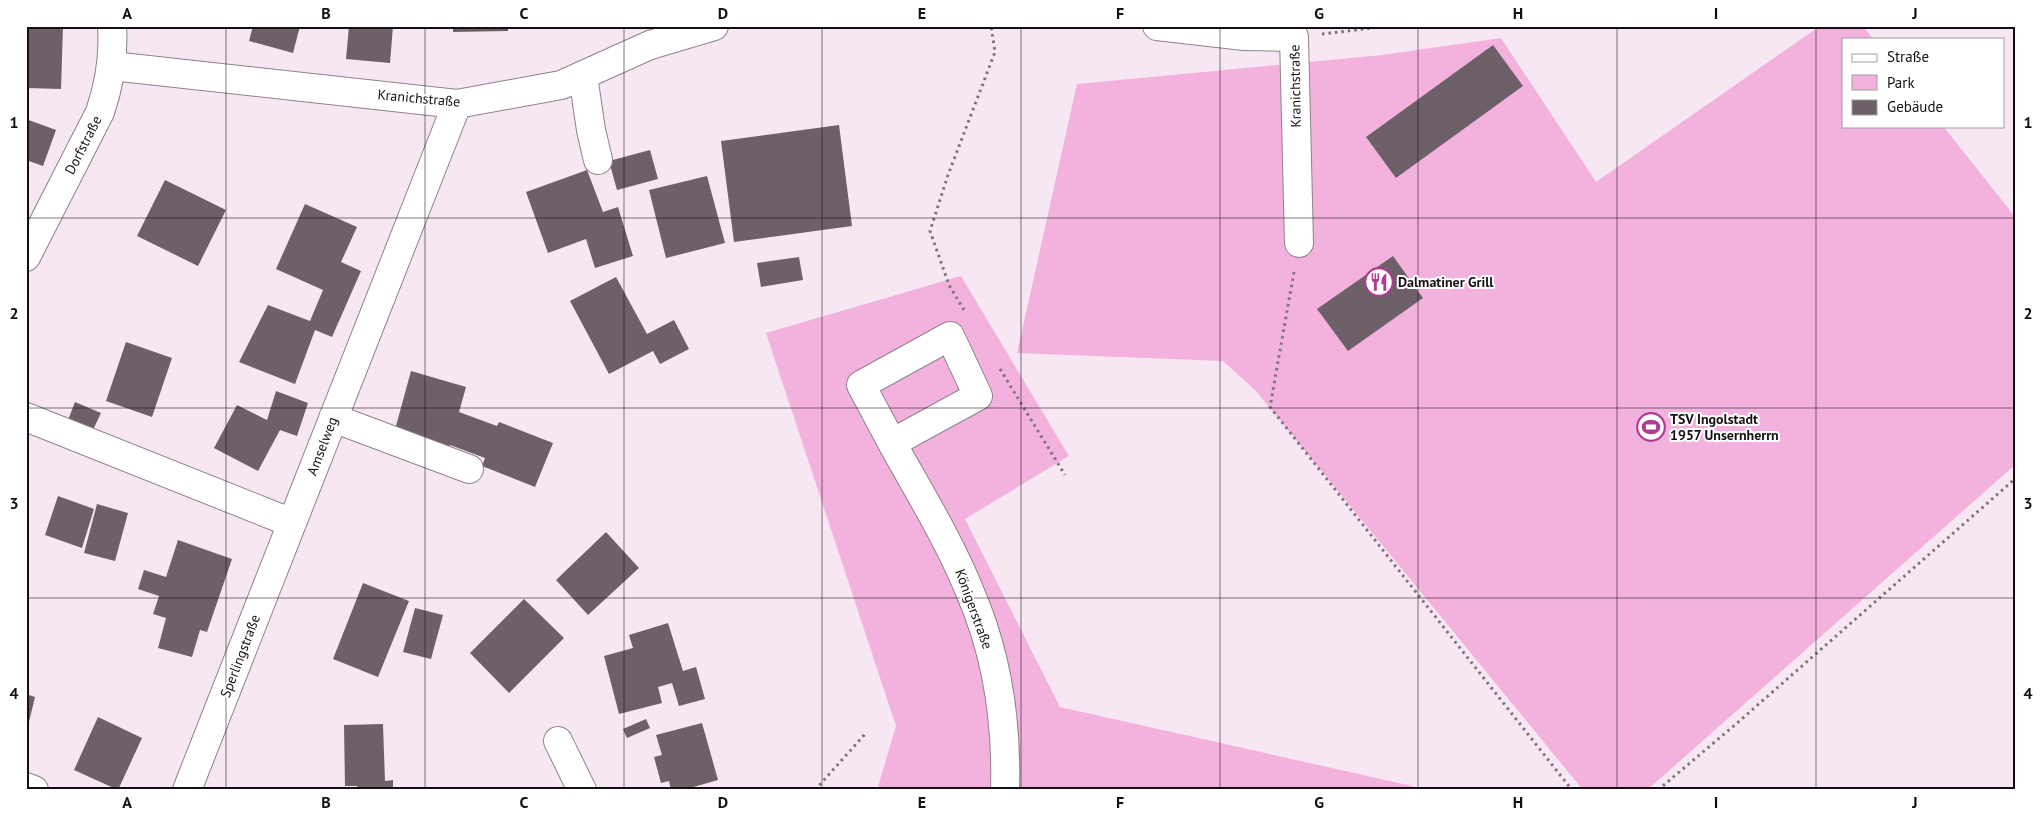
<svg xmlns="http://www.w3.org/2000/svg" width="2042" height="816" viewBox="0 0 2042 816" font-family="'PT Sans',sans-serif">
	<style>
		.green { fill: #f3b2de }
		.building { fill: #6e6069 }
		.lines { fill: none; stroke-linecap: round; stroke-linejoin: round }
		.minor-casing { stroke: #90828b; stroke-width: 30 }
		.path { stroke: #7e737a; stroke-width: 3; stroke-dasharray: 2.5 4; stroke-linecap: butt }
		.minor { stroke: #fff; stroke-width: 28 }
		.grid { fill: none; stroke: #150f13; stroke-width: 1; stroke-opacity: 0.55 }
		.labels { text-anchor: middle; stroke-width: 4; stroke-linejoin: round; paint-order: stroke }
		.street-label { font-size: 14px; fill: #150f13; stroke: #fff }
		.poi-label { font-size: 14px; font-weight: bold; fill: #150f13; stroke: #fff; text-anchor: start }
		.neatline { fill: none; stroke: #150f13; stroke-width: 2 }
		.grid-label { font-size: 16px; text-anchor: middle; font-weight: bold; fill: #150f13 }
	</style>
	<rect width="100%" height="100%" fill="#f7e7f2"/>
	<path class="green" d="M1820,26h43l10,13h-30v87h100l73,92v246l-369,326h-64l-327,-399 -33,-30 -206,-8 60,-269 305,-29 119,-17 95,144z
		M961,276l108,180 -104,63 95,188 352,79 6,4h-541l19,-64 -130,-393z"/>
	<path class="building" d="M26,26h37l-2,63 -35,-1z
		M253,26h47l-7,27 -44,-12z
		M349,26h44l-3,37 -44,-4z
		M453,26h55v5l-55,1z
		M1493,45l30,41 -127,92 -30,-41z
		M26,119l30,11 -13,36 -17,-6z
		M839,125l13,101 -118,16 -13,-101z
		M650,150l8,29 -41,11 -8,-29z
		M587,170l16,42 15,-5 15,49 -38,12 -9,-29 -38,14 -22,-61z
		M707,176l18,67 -59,15 -17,-68z
		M165,180l61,30 -28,56 -61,-30z
		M305,204l52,23 -16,35 20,9 -29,66 -17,-7 -20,54 -56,-22 29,-57 42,16 13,-31 -47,-21z
		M1393,256l30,42 -75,53 -31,-42z
		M799,257l4,23 -42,7 -4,-24z
		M616,277l31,57 27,-14 15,29 -29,15 -7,-13 -44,23 -39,-73z
		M126,342l46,16 -20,59 -46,-16z
		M411,371l55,16 -7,25 38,14 2,-4 54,21 -18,44 -53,-21 3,-8 -35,-13 -2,7 -55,-15z
		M276,391l32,12 -11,33 -17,-6 -22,41 -44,-23 23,-43 30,15z
		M75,402l26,11 -8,17 -25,-10z
		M58,496l36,13 -12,39 -37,-13z
		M97,504l31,9 -13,48 -31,-8z
		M606,532l33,36 -51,47 -32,-35z
		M178,540l54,19 -25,73 -7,-2 -8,27 -34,-9 8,-30 -13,-4 6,-18 -21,-7 6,-19 22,7z
		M363,583l46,18 -31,76 -45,-18z
		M524,599l40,39 -55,55 -39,-40z
		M415,608l28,7 -12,44 -28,-7z
		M668,623l15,48 13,-4 9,32 -26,7 -7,-23 -14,4 4,16 -43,11 -15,-58 29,-8 -4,-13z
		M26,694l9,3 -8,33h-1z
		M98,717l44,21 -24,52 -44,-20z
		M646,719l4,9 -23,10 -4,-9z
		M702,723l16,57 -35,10h-12l-2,-9 -8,2 -7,-26 8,-2 -6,-20z
		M383,724l2,57 8,-1v10h-35l-1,-4h-12l-1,-61z"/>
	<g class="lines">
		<defs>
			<path id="minor" d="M1157,26l87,10 50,1 5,206
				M112,66l345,38 104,-19 89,-40 64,-19
				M583,76l8,54 7,30
				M26,257l74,-145c10,-29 14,-56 12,-86
				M950,336l28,60 -86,47 -31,-58z
				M26,417l266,106 165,-419
				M333,418l136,51
				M892,443c27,49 57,97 78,149 27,62 37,130 35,198
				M558,741l24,49
				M26,787l8,3
				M187,790l105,-267"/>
		</defs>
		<use href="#minor" class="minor-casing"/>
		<path class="path" d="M1322,34l67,-8
			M1294,272l-24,135 302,383
			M964,310l-15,-25 -19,-54 18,-56 47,-123 -4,-26
			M1000,369l65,106
			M815,790l51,-57
			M1658,790l78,-66 280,-246"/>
		<use href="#minor" class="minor"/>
	</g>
	<path class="grid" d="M226,26v764M425,26v764M624,26v764M822,26v764M1021,26v764M1220,26v764M1418,26v764M1617,26v764M1816,26v764M26,218h1990M26,408h1990M26,598h1990"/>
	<defs>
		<symbol id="restaurant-ring" viewBox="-11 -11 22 22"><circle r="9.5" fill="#fff" stroke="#af3b93" stroke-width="1.5"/><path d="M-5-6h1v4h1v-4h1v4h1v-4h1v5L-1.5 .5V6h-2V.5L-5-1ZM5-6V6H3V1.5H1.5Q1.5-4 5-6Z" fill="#af3b93"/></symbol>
		<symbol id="stadium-ring" viewBox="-11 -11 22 22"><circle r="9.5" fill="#fff" stroke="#af3b93" stroke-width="1.5"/><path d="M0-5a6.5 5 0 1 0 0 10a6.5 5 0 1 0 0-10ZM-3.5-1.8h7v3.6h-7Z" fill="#af3b93"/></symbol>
	</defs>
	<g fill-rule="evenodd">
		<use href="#restaurant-ring" x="1363" y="266" width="32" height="32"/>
		<use href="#stadium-ring" x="1635" y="411" width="32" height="32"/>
	</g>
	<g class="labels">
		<g class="street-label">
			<text transform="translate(1295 86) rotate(-91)" y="5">Kranichstraße</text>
			<text transform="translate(419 98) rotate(5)" y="5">Kranichstraße</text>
			<text transform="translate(83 145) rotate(-63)" y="5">Dorfstraße</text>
			<text transform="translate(322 446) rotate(-69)" y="5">Amselweg</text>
			<text transform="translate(974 609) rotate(70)" y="5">Königerstraße</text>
			<text transform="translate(240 656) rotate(-69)" y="5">Sperlingstraße</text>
		</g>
		<g class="poi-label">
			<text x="1398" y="287">Dalmatiner Grill</text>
			<text x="1670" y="424">TSV Ingolstadt<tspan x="1670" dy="16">1957 Unsernherrn</tspan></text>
		</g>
	</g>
	<rect width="2042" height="816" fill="none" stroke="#ffffff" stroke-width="55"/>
	<rect x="1842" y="38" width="162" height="90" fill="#ffffff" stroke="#a19fa1"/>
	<rect x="1852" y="54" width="25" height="8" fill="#ffffff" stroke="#a19fa1"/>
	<text x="1887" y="62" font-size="15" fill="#150f13">Straße</text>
	<rect x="1852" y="75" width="25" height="15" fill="#f3b2de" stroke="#a19fa1"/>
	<text x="1887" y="88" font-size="15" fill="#150f13">Park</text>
	<rect x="1852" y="100" width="25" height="15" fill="#6e6069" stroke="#a19fa1"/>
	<text x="1887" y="112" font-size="15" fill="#150f13">Gebäude</text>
	<rect x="28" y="28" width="1986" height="760" class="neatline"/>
	<g class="grid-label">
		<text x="127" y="19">A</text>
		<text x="326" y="19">B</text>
		<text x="524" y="19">C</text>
		<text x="723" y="19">D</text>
		<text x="922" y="19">E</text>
		<text x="1120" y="19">F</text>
		<text x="1319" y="19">G</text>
		<text x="1518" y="19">H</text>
		<text x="1716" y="19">I</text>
		<text x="1915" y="19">J</text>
		<text x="14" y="128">1</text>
		<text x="2028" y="128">1</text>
		<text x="14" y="319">2</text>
		<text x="2028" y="319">2</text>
		<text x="14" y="509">3</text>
		<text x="2028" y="509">3</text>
		<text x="14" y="699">4</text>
		<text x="2028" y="699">4</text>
		<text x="127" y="808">A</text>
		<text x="326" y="808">B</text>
		<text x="524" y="808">C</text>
		<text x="723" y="808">D</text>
		<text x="922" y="808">E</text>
		<text x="1120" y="808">F</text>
		<text x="1319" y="808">G</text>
		<text x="1518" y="808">H</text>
		<text x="1716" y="808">I</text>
		<text x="1915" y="808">J</text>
	</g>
</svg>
